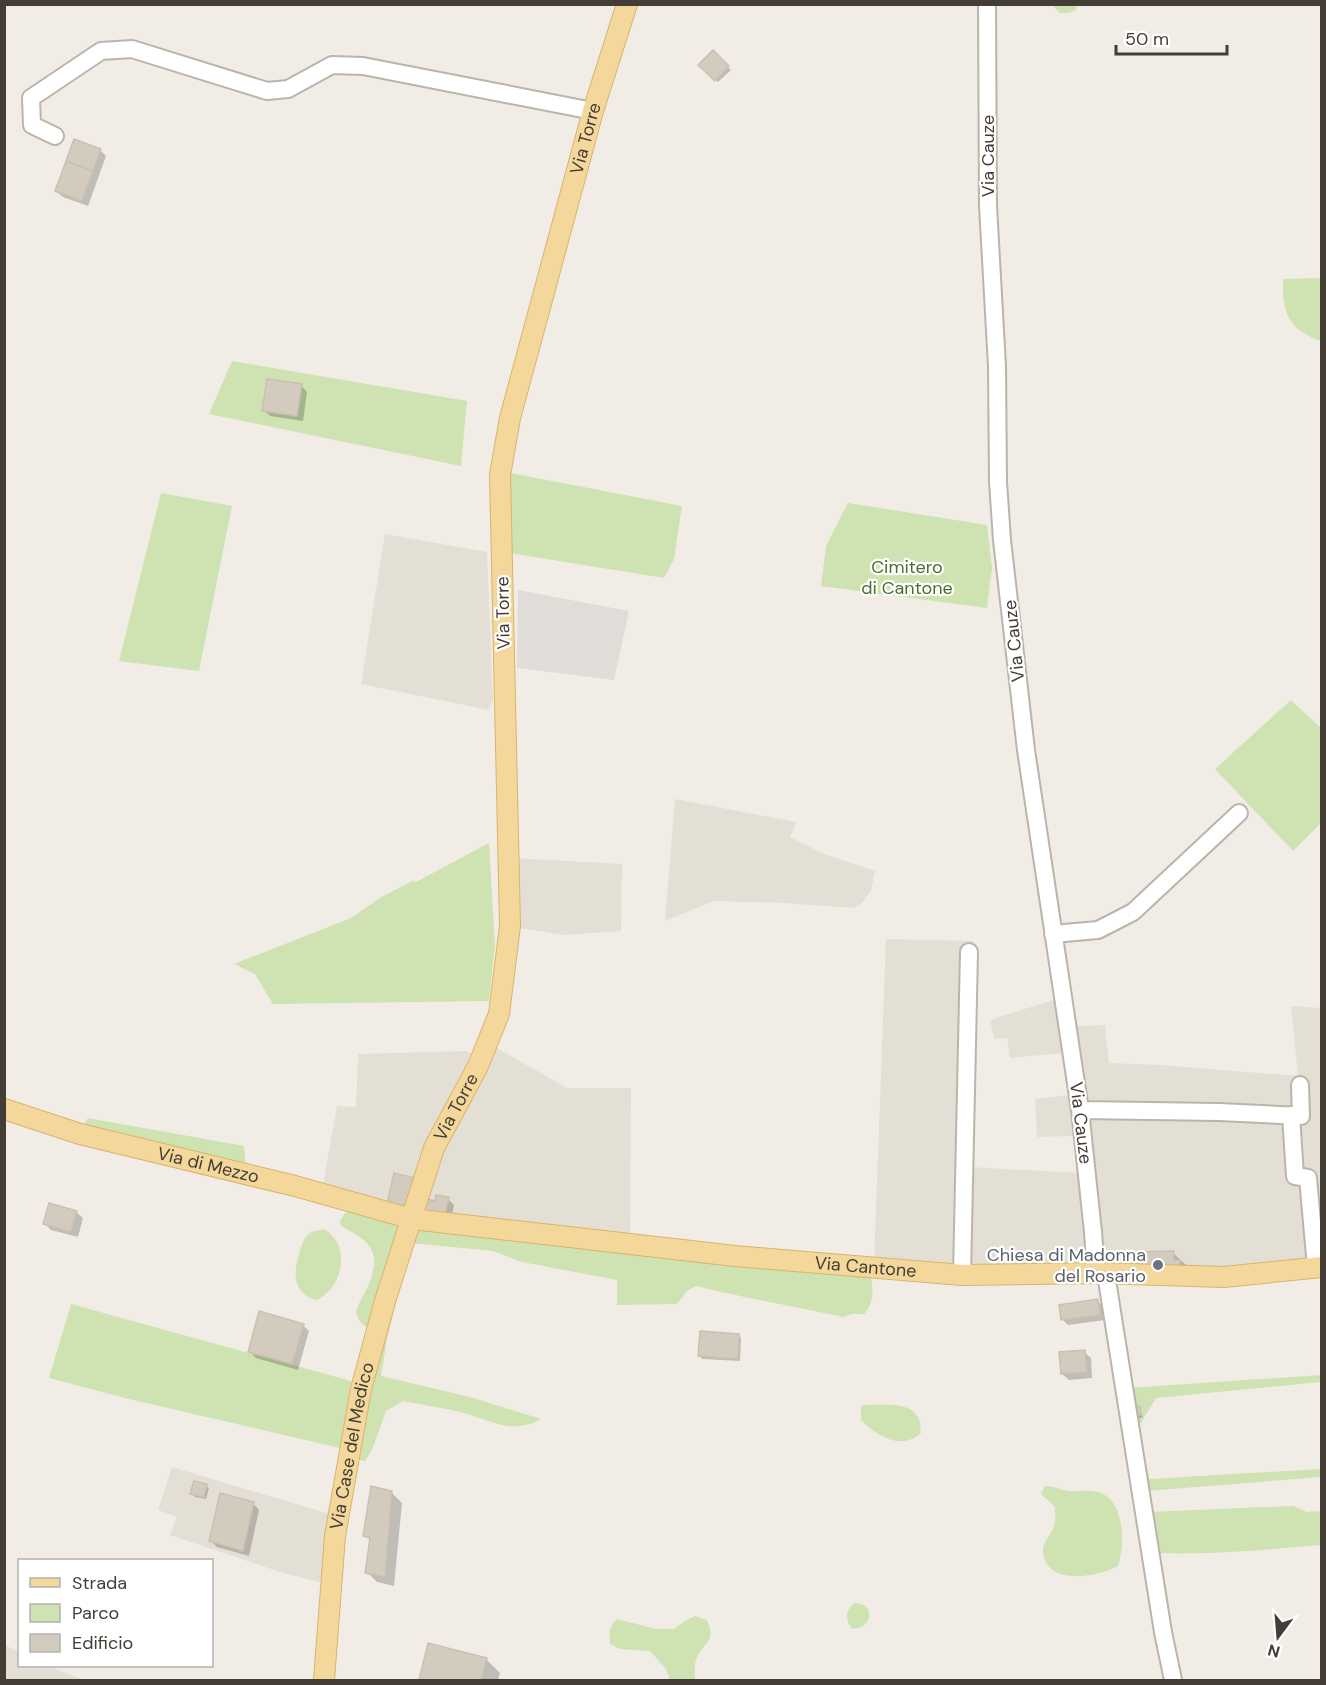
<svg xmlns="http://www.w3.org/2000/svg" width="1326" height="1685" viewBox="0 0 1326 1685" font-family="'DM Sans',sans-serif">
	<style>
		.residential { fill: #e4dfd4 }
		.industrial { fill: #e0dcd7 }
		.green { fill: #cee2b2 }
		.shadow { fill: #0003 }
		.building { fill: #d4cbbf; stroke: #cbc0b0; stroke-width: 1.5 }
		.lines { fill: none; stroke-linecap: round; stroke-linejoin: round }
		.minor-casing { stroke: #bbb4a9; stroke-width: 20 }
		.major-casing { stroke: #d7b46d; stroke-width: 22 }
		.minor { stroke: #fff; stroke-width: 16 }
		.major { stroke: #f4d89b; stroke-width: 20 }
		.worship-dot { fill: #6b7280; stroke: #fff; stroke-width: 2 }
		.labels { text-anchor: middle; stroke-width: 4.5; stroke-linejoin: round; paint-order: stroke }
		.street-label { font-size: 18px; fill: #433d36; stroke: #fff }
		.park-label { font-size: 18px; fill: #496f2f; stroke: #fff }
		.worship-label { font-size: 18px; fill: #5b616d; stroke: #fff; text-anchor: end }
	</style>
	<rect width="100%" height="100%" fill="#f1ede6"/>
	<path class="residential" d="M385,534l102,18 6,148 -4,10 -128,-26z
		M675,799l121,23 -6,15 34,17 51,17 -4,20 -9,12 -9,5 -69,-5 -70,-2 -49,20z
		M513,858l109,6 -1,67 -57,4 -51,-8z
		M886,939l87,2 -4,226 112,6 -3,-37 -41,1 -2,-38 34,-4 -7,-42 -52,5 -3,-20 -13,1 -4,-19 82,-26 5,32 28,-1 4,38 52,2 137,11 -7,-70 30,2v258l-97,10 -350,-13z
		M497,1048l70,40h64l-1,151 -208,-22 8,-46z
		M466,1051l6,3 -33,61 -12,27 -16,73 -89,-25 15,-84 19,1 2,-53z
		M172,1467l158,47 -7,69 -43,-11 -110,-37 7,-18 -19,-7z
		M5,1645l14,7 1,14h28l36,14h-79z"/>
	<path class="industrial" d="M518,590l111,21 -15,69 -97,-12z"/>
	<path class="green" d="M1052,5v-1l25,1 -1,5 -8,3h-8z
		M1321,278h1l-1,63c-33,-12 -39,-28 -38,-62z
		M232,361l235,40 -6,65 -252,-52z
		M506,472l176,34 -8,53 -10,19 -160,-26z
		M161,493l71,13 -33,165 -80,-10z
		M848,503l139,22 5,43 -5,40 -166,-22 5,-40z
		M1291,700l31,29 -1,94 -28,28 -78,-82z
		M489,843l6,103 -6,55 -216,3 -18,-30 -21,-10 117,-46 29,-20 32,-17 4,1z
		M88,1118l156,28 2,21 -163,-41z
		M353,1212l54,17 -33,100c-11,-3 -15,-6 -18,-17 3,-11 10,-20 14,-31 12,-32 -3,-41 -29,-55l-1,-5 5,-8z
		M324,1229c28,16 19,58 -7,71 -24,-6 -24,-26 -18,-46 2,-8 5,-17 11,-21 4,-3 10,-3 14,-4z
		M418,1229l452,45c4,14 4,30 -6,40h-12l-9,3c-49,-11 -99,-19 -147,-31l-9,5 -10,13 -60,1v-25l-95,-18 -29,-11 -82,-8 -24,96 -6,37 89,21 71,22c-30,16 -48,2 -77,-6 -20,-5 -41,-8 -61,-12l-17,10 -14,39 -7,11 -11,-2 17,-87 40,-129z
		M71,1304l280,77 -11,67 -211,-49 -80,-21z
		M1321,1375v7l-165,16 -17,28 10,53 172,-10v8l-175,14 -19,-103z
		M864,1405c16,0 48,-4 55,14 2,3 1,10 2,14 -20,18 -44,3 -60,-13v-13z
		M1045,1486c8,0 14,3 23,5 11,1 22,-2 33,2 24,10 24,52 17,73 -20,11 -73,21 -75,-15 0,-10 8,-16 11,-25 2,-6 1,-12 1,-19l-14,-13z
		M1293,1506l14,6 14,-1v34c-56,5 -112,10 -168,8l-5,-41z
		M855,1603c21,0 18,26 -3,26 -7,-9 -7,-20 3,-26z
		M695,1616l12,4c10,23 -4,21 -11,40 -2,6 -1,14 -1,20h-25l-4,-11 -16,-18 -30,-2 -10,-5c-1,-12 -1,-17 7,-25l39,10h18l11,-8z"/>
	<path class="shadow" d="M713,52l18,18 -13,12 -18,-17z
		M100,150l6,6 -18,50 -25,-9 -7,-6z
		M301,385l6,7 -4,29 -33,-5 -6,-6z
		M448,1199l6,6 -4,20 -13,-23z
		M76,1212l7,6 -5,19 -27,-7 -6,-6z
		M1173,1253l14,13 -49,2z
		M1097,1301l7,6 1,13 -37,5 -6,-6z
		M303,1325l6,6 -11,39 -42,-12 -6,-6z
		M739,1335l2,3 -1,23 -38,-2 -2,-3z
		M1084,1352l7,6 1,20 -23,2 -7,-6z
		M1139,1408l4,9 -6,2 -2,-3z
		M206,1486l3,2 -3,11 -11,-2 -3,-3z
		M392,1493l10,10 -8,83 -17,-4 -10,-10 4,-31 -6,-6z
		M253,1503l6,7 -10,46 -32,-9 -6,-6z
		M429,1645l57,14 14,14 -2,7h-78z"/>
	<path class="building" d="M713,50l16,16 -14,15 -17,-16z
		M74,139l27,10 -8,22 -27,-10z
		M66,161l27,10 -11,30 -27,-10z
		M267,379l35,5 -5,32 -35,-5z
		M394,1173l25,6 -8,34 -25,-5z
		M436,1195l13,2 -5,22 -21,-4 3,-16 9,2z
		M49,1203l28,8 -6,21 -28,-8z
		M1174,1251v9h6v11l-43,-2 -2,-17z
		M1098,1299l2,16 -39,5 -2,-15z
		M259,1311l45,13 -12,40 -44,-12z
		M700,1331l39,3 -1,25 -40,-3z
		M1085,1350l2,22 -26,2 -2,-22z
		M1140,1406l1,9 -8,2 -1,-10z
		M194,1481l13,3 -3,13 -14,-3z
		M371,1486l21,5 -7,86 -20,-4 5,-35 -7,-2z
		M220,1493l34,9 -11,49 -34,-10z
		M428,1643l59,15 -6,22h-62z"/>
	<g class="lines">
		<defs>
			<path id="minor" d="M987,4l1,202 9,160 1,116 4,58 24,210 54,360 13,122 3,41
				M55,136l-23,-11 -1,-27 70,-47 31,-2 135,42 21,-2 44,-24 31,1 230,45
				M1053,934l45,-4 35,-18 106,-99
				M1080,1110l139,2 82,4 -1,-31
				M1291,1115l4,61 13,2 8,89
				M1106,1274l57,358 10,48
				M962,1275l7,-323"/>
			<g id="major">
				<path id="s1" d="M4,1109l76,25 215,52 117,33 323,37 227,19 134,-2 128,4 98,-10"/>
				<path id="s2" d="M324,1680l11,-144 26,-147 24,-88 49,-153 44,-82 21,-52 11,-88 -10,-451 10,-57 83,-307 34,-107"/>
			</g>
		</defs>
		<use href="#minor" class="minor-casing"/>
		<use href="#major" class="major-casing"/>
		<use href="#minor" class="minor"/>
		<use href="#major" class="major"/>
	</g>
	<circle class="worship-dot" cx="1158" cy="1265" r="6"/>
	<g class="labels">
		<g class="street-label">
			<text dy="6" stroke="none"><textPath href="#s2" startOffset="1582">Via Torre</textPath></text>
			<text transform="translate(988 156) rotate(-90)" y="6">Via Cauze</text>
			<text transform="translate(503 613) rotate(-91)" y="6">Via Torre</text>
			<text transform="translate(1014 641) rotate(-96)" y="6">Via Cauze</text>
			<text dy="6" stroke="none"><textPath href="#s2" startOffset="592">Via Torre</textPath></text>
			<text transform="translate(1081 1123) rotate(83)" y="6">Via Cauze</text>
			<text dy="6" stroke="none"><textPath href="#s1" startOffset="212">Via di Mezzo</textPath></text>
			<text dy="6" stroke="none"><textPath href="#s1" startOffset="879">Via Cantone</textPath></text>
			<text dy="6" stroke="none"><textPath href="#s2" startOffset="236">Via Case del Medico</textPath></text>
		</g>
		<g class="park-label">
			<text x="907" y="573">Cimitero<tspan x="907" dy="21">di Cantone</tspan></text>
		</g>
		<g class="worship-label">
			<text x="1146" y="1261">Chiesa di Madonna<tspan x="1146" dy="21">del Rosario</tspan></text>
		</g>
	</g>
	<rect width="1326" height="1685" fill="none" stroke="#433d36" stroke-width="12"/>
	<rect x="18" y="1559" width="195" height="108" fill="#ffffff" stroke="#b4b1af" stroke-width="1.5"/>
	<rect x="30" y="1578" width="30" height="9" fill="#f4d89b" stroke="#b4b1af" stroke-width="1.5"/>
	<text x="72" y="1589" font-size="18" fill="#433d36">Strada</text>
	<rect x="30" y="1604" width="30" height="18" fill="#cee2b2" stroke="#b4b1af" stroke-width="1.5"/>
	<text x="72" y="1619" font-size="18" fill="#433d36">Parco</text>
	<rect x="30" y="1634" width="30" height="18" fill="#d4cbbf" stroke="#b4b1af" stroke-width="1.5"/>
	<text x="72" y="1649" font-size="18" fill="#433d36">Edificio</text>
	<g transform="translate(1278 1637) rotate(196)" stroke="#ffffff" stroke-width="4.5" paint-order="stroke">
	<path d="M0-4.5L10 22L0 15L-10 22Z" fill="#433d36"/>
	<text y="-9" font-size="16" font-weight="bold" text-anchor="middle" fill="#433d36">N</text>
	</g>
	<path d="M1116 45v9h111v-9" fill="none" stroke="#433d36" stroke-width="3"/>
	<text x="1125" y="45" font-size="18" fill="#433d36" stroke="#ffffff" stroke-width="4.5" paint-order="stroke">50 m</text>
</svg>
